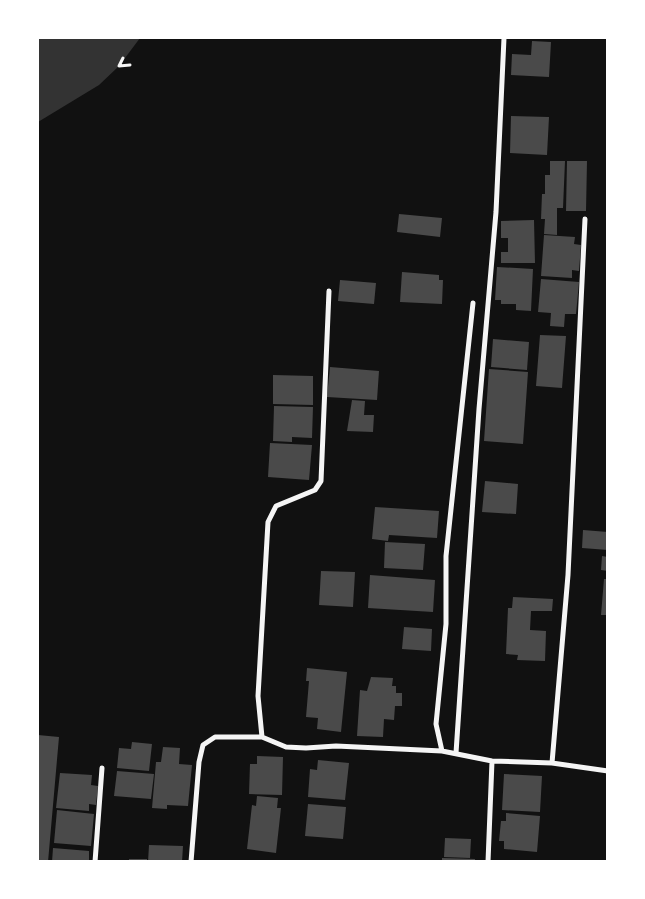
<svg xmlns="http://www.w3.org/2000/svg" width="645" height="899" viewBox="0 0 645 899" font-family="Mulish,sans-serif">
	<style>
		.water { fill: #333 }
		.building { fill: #4a4a4a }
		.lines { fill: none; stroke-linecap: round; stroke-linejoin: round }
		.path { stroke: #f5f5f5; stroke-width: 3 }
		.minor { stroke: #f5f5f5; stroke-width: 5 }
	</style>
	<rect width="100%" height="100%" fill="#111"/>
	<path class="water" d="M38,38h102l-21,28 -20,19 -61,37z"/>
	<path class="building" d="M532,41l19,1 -2,35 -38,-2 1,-21 19,1z
		M511,116l38,1 -2,38 -37,-2z
		M550,161h15l-2,47h-6v27l-13,-1 1,-15h-4l1,-25h3v-19h5z
		M567,161h20l-1,50h-20z
		M399,214l43,4 -2,19 -43,-5z
		M534,220l1,43h-34v-11h7v-14h-7v-17z
		M544,235l31,2 -1,7 7,1 -2,26 -7,-1v8l-31,-2z
		M497,267l36,2 -2,42 -15,-1v-6h-15v-4h-6z
		M402,272l37,3v5h4l-1,24 -42,-2z
		M541,279l38,3 -3,32h-11l-1,13 -14,-1 1,-13 -13,-1z
		M340,280l36,3 -2,21 -36,-3z
		M540,335l26,1 -4,52 -26,-2z
		M493,339l36,3 -2,28 -36,-3z
		M330,367l49,4 -2,29 -50,-3z
		M489,369l39,3 -5,72 -39,-3z
		M273,375l40,1v29l-40,-1z
		M352,400l13,1 -1,14h10l-1,17 -26,-1z
		M274,406l39,1 -1,31 -20,-1v5l-19,-1z
		M270,443l42,2 -3,35 -41,-3z
		M485,481l33,3 -2,30 -34,-2z
		M375,507l64,4 -2,27 -48,-3 -1,6 -16,-2z
		M583,530l25,2v18l-26,-2z
		M385,542l40,2 -2,26 -39,-2z
		M602,556l6,1v14l-7,-1z
		M321,571l34,1 -2,35 -34,-2z
		M370,575l65,5 -2,32 -65,-4z
		M604,579h4v36h-7z
		M513,597l40,2 -1,12h-21l-1,19 16,1 -1,30 -28,-1 1,-5 -12,-1 2,-46h4z
		M404,627l28,2 -1,22 -29,-2z
		M307,668l40,4 -6,60 -24,-3 1,-11 -12,-1 3,-36h-3z
		M371,677l22,1 -1,8h4v7h6v13h-7l-1,14 -10,-1 -1,18 -26,-1 3,-46 7,1z
		M38,735l21,2 -11,125h-10z
		M132,742l20,2 -3,27 -32,-3 2,-20 12,1z
		M163,747l17,1 -1,16 13,1 -4,41 -21,-1v4l-15,-1 4,-46h5z
		M257,756l26,1 -1,38 -33,-1 1,-30h7z
		M318,760l31,3 -4,37 -37,-3 2,-28 7,1z
		M117,771l37,3 -3,25 -37,-3z
		M60,773l32,2 -1,10 7,1 -2,19 -7,-1v7l-33,-3z
		M504,774l38,2 -2,36 -38,-2z
		M257,796l21,2 -1,10h4l-5,45 -29,-4 5,-44 4,1z
		M308,804l38,3 -3,32 -38,-3z
		M57,810l37,4 -3,32 -37,-3z
		M506,813l34,3 -3,36 -33,-3v-8h-5l2,-20h5z
		M445,838l26,1 -1,19 -26,-1z
		M149,845l34,1 -1,16h-34z
		M53,848l36,3v11h-37z
		M442,858l33,1v3h-33z
		M129,859h18v3h-18z"/>
	<g class="lines">
		<path class="path" d="M123,58l-4,8 11,-1"/>
		<path class="minor" d="M262,737l-4,-41 10,-174 8,-16 39,-16 6,-9 8,-190
			M442,751l-6,-27 10,-100v-68l27,-253
			M456,753l23,-344 17,-197 8,-174
			M552,763l16,-188 17,-356
			M95,862l7,-94
			M191,862l8,-100 4,-17 12,-8h47l24,10 20,1 30,-2 106,5 50,10 60,2 56,8
			M488,862l4,-101"/>
	</g>
	<rect width="645" height="899" fill="none" stroke="#ffffff" stroke-width="78"/>
</svg>
